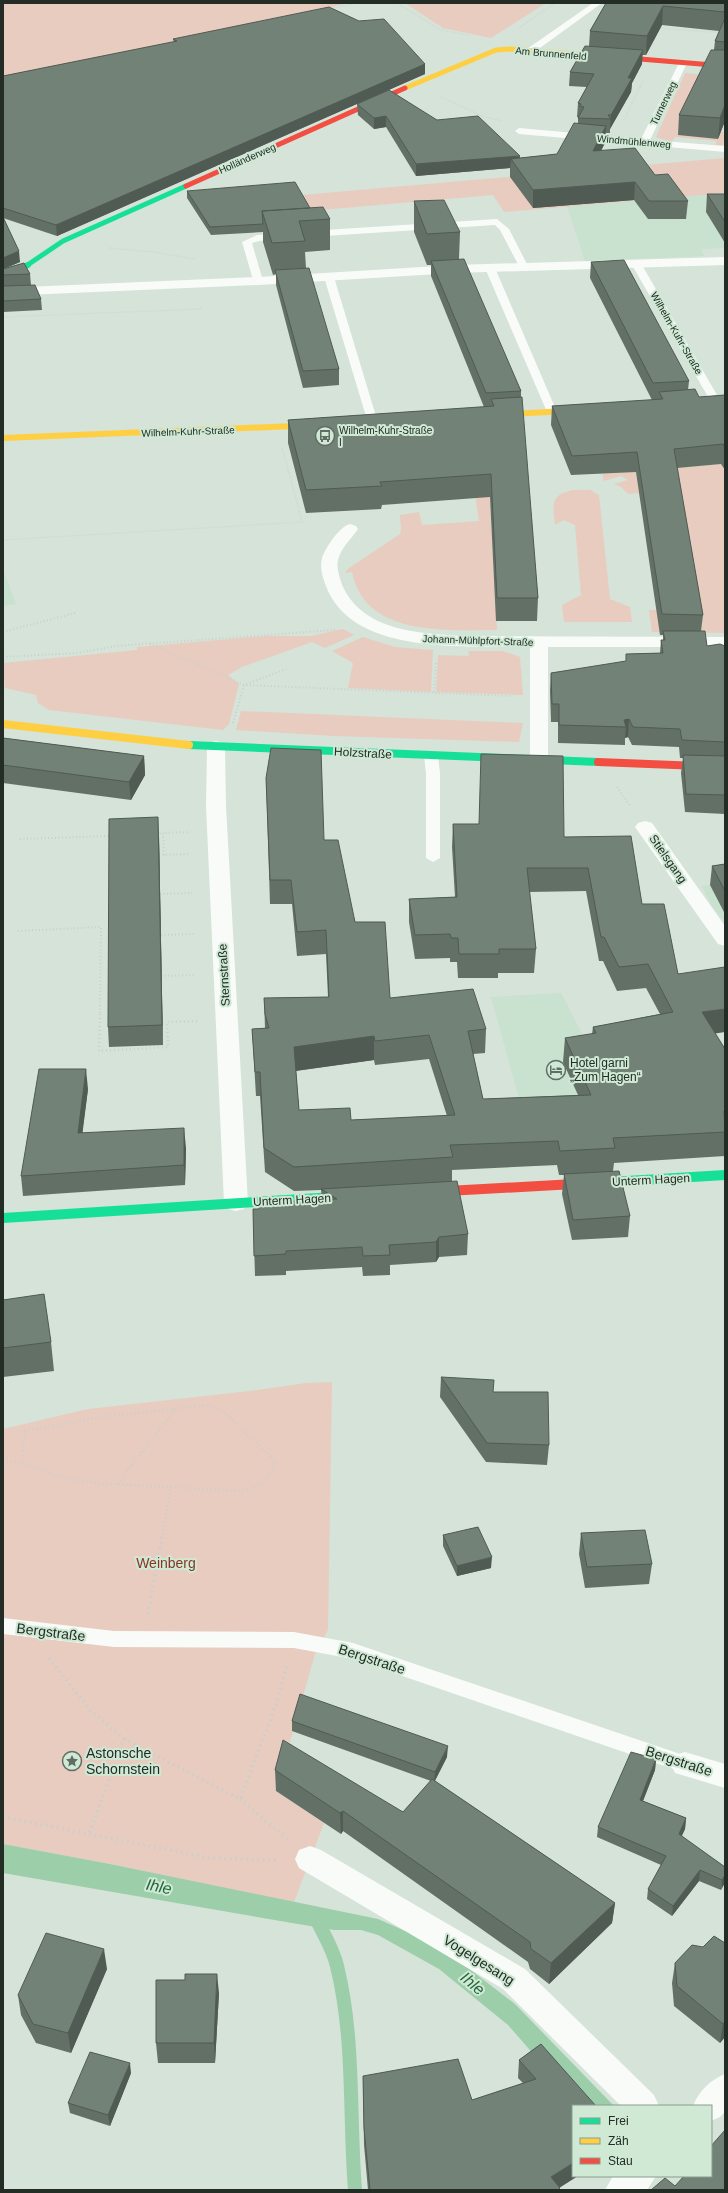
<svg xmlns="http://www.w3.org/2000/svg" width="728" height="2193" viewBox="0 0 728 2193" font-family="Arial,sans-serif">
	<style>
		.built { fill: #c9e1cf }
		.green { fill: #e8ccc0 }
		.water { fill: #9dceaa }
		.pier { fill: #d5e3d8 }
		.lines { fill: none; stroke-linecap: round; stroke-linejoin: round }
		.stream { stroke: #9dceaa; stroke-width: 14 }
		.path-far3 { stroke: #cbcfcc; stroke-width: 1.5; stroke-dasharray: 0.5 1.5; stroke-linecap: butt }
		.path-far2 { stroke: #cbcfcc; stroke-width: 2; stroke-dasharray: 1 2.5; stroke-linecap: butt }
		.path-far1 { stroke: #cbcfcc; stroke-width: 2.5; stroke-dasharray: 1 3; stroke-linecap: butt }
		.path { stroke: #cbcfcc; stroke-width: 3.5; stroke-dasharray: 1.5 4; stroke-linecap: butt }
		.lane { fill: #f9fbf9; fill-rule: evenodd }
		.street { fill: #f9fbf9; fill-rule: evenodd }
		.fast-far3 { stroke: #16e098; stroke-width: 5 }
		.fast-far2 { stroke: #16e098; stroke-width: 6 }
		.fast-far1 { stroke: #16e098; stroke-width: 8 }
		.fast { stroke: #16e098; stroke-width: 10 }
		.slow-far2 { stroke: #ffcf43; stroke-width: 5 }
		.slow-far1 { stroke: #ffcf43; stroke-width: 6 }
		.slow { stroke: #ffcf43; stroke-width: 8 }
		.jam-far2 { stroke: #f24e42; stroke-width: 5 }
		.jam-far1 { stroke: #f24e42; stroke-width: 8 }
		.jam { stroke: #f24e42; stroke-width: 10 }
		.wall { fill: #637066; fill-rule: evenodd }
		.shaded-wall { fill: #505b53 }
		.building { fill: #738277; stroke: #505b53; fill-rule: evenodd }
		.labels { text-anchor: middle; stroke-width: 4; stroke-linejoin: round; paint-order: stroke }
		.far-street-label { font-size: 10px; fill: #232c25; stroke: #cfe9d5 }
		.far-poi-label { font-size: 10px; fill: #232c25; stroke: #cfe9d5; text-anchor: start }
		.street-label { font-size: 12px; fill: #232c25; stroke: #cfe9d5 }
		.poi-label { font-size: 12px; fill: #232c25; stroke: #cfe9d5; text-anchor: start }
		.near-park-label { font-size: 14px; fill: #8b3324; stroke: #cfe9d5 }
		.near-street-label { font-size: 14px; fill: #232c25; stroke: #cfe9d5 }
		.near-poi-label { font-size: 14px; fill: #232c25; stroke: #cfe9d5; text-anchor: start }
		.near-water-label { font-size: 16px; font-style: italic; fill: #23673b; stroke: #cfe9d5 }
	</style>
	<rect width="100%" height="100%" fill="#d5e3d8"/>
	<path class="built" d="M725,193v55l-24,1 3,7 -119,5 -18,-55z
		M3,570l13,34 -13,2z
		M725,883v40l-15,-20 -8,-17z
		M561,993l33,64 50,104 -106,5 -47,-169z"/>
	<path class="green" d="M3,3h346l-190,42 -156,31z
		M405,3h141l-55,35 -48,-10z
		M685,73l40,4 -7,62 3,-7h4l-2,13 -8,1 2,-5 -42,-4 -3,5 -16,-5z
		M725,158v35l-221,19 -11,-17 -184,16 -7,-16z
		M721,464l4,6v163l-73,-1 -3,-22h8l-18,-117 -11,1 -7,-7 -7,-3 14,-4 -7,-4 -17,5 -2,-7z
		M489,481l8,149c-51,0 -132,7 -145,-58l-7,1 4,-5 51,-34 1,-5 -1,-14 19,-3 3,13 57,-4 -5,-33z
		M573,490h17l9,5 11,104 20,8 2,15h-68l-2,-17 19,-10 -6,-70 -11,-5 -9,5c-2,-21 -5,-30 18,-35z
		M343,629l11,6 -29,13 -13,-6 -70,25 -14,8 11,9 -10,40 -6,6 -174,-20 -11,-7 -2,-8 -31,-7 -2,-25 134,-13v-3l129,-11h45z
		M363,637l32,10 38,3 -2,42 -83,-4 5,-25 -21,-12z
		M468,651h35l17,6 3,38 -87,-3 2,-37 31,1z
		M241,711l282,12 -4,19 -185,-6 -98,-6z
		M332,1382l-4,248 -13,24 -39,137 48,32 -30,79 -184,-38 -107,-20v-415l85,-20 170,-19 48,-7z"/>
	<path class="water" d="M3,1844l107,20 268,55 52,23 33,22 52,40 99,102h-35l-71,-81 -69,-56 -61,-34 -17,-5h-27l-36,-6 -295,-51z"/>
	<path class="pier" d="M644,2176h40l2,2 -12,12h-15z"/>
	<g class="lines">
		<path class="stream" d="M315,1916c7,16 18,32 22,50 18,73 12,150 18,224"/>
		<path class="path-far3" d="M397,3l42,26 32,7
			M330,9l29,-6
			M519,28l36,-25
			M658,28l67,5
			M441,97l41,19 20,5
			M624,120l19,-39
			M109,248l45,4 41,7
			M3,317l198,-8v-3
			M3,540l299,-18 -20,-75"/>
		<path class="path-far2" d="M3,632l72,-19
			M150,644l94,41 42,-16
			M3,657l74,-4 39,-7 219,-16
			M434,692l2,-29
			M233,723l11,-38 267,11
			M617,787l14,20
			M156,834l7,-1
			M20,839l91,-3
			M159,855l30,-1
			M164,855l-1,-22 25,-1
			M160,894l32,-1
			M18,931l83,-4 -1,88
			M161,935l33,-1
			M161,976l34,-1"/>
		<path class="path-far1" d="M100,1014l-1,37 69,-4 -1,-25 31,-1
			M210,1405l13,6 52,50c-3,17 -17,26 -33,30l-148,-8 -39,-7 -33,-14 3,-31 69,-13z
			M3,1461l19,1
			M117,1484l59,-75
			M162,1538l9,-51"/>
		<path class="path" d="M148,1614l14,-77
			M49,1658l42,53 33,28 -35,95
			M124,1739l116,60 36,-94 11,-39
			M240,1799l47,40
			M3,1817l207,41 68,2"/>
		<path class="lane" d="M593,3h9l-69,50h-6v-4z
			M680,61l7,2 -37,77 75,6v6l-206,-18 -4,-3 4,-3 122,11z
			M497,219l12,10 20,39 -2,2h-6l-21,-40 -5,-5 -186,12 -5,-3 5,-3z
			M284,233l3,1v4l-28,3 -7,2 11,38 -1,2h-8l-12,-41 15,-7z
			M637,262l5,3 79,137 -1,2 -4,1 -5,-3 -79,-137z
			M490,265l5,3 62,144 -1,2h-8l-1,-2 -62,-144z
			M329,274l5,3 44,146 -1,2h-8l-1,-2 -44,-146z
			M431,752l7,4 2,17v85l-7,4 -7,-4v-85l-2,-17z
			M3,1618l111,13 180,1 59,11 339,115 3,6 -3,6 -7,3 -332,-114 -59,-11 -180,-1 -111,-13z"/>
		<path class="street" d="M725,257v8l-270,8 -197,12 -255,11v-8l255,-11 197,-12z
			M350,524l6,2 2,3c-7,10 -17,19 -20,31 -2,8 2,19 5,27 21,44 75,46 118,49l264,1v10h-177v113l-2,4 -7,2 -7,-2 -2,-4v-114c-60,0 -172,10 -202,-55 -4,-10 -9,-22 -6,-33 4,-11 17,-31 28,-34z
			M216,741l7,2 2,4 1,59 22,397 -4,6 -8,2 -8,-2 -4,-6 -18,-397 1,-59 2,-4z
			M645,821l7,2 73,103v20l-7,-2 -83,-117 3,-4z
			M685,1752l40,12v24l-50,-15 -4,-9 4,-9z
			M310,1846l11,4 204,119 129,126 5,11h-38l-118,-117 -204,-121 -4,-9 4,-9z
			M725,2074v38l-5,5 -9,4v-15h-18c6,-15 17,-26 32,-32z
			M613,2176h43l-9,14h-42z"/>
		<path class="fast-far3" d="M26,266l37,-25 123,-55"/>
		<path class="fast-far2" d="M3,275l25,-10"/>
		<path class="fast-far1" d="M189,745l409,17"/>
		<path class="fast" d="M610,1182l115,-7
			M3,1218l347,-22"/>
		<path class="slow-far2" d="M405,88l91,-38 14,-1 130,10"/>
		<path class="slow-far1" d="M493,415l89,-5
			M3,438l315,-13"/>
		<path class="slow" d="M3,724l186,21"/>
		<path class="jam-far2" d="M640,59l85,7
			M186,186l219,-98"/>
		<path class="jam-far1" d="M598,762l127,5"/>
		<path class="jam" d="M429,1192l181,-10"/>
	</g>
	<path class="wall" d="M606,3h119v118l-7,18 -40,-4 1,-20 35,-65 1,-9 4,-10 -57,-6 -16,30h-4v9l-10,19 -1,9 -21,37v4h-4l-1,10 -4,7 54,25 33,26 -2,18h-38l-14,-19 -101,8 -23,-31v-9l-94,8 -30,-49 -12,2 -16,-14 -1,-11 80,16 82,38 38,-4 21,-31v-6h-1l1,-14 9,-16 -18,-1 1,-14 19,-26 1,-15z
		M173,39l252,25v10l-368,162 -54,-18 17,44 -16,7 26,5 1,11 10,14 1,11 -39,2v-236l171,-34z
		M187,191l123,17 20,11v31l-25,2 1,16 33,101v16l-36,3 -27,-103v-11l-3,1 -10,-33v-10l-52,3 -24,-37z
		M707,194h18v49l-19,-31z
		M414,201l46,31 -1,27 62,132v6l17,201 -1,23h-41l-6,-124 -108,8 -1,4 -75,4 -18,-70v-23l196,-13 -53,-131v-11h-4l-13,-33z
		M591,262l98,119 -1,9 11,7 26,-2v75l-4,-6 -44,4 26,147 -2,16 6,15h18v168l-40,-2 -4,-39 2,-15h-3l-1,-11 -47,-2 -4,-8 -3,1v7l-67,-2v-21h-7l-1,-31 1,-18 75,-11v-8l34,-1 1,-13h2v-5h-3l-24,-163 -65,3 -20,-50 1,-19 100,-6 -62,-122z
		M3,738l141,18 1,19 -14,25 -128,-17z
		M266,778l58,62 31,82 35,76 96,31 -1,24 -12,1 10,45 95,-4 -15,-33 2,-24 27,-4 1,-7 67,-13 -14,-26 -29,3 -14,-30h-4l-13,-70 -57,1 7,57 -2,24h-36v5h-40l-1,-16h-7v-4l-35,1 -6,-37v-23l46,-2 -3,-50 1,-23 111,13 78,67 36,70 47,75v107l-111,7 -1,8 17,45 -2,21 -56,3 -10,-46 2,-19h-5l-2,-10 -105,5v11l16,53 -1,21 -28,2 -3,5 -46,3v10l-27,1 -1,-9 -76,4v4l-31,1 -2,-67h6l63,-9 -1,-10 -27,1 -29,-19 -5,-76h-4l-4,-67 13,-1 -1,-30 64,-1 -2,-43 -29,2 -5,-52h-22zM429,1059l18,57 -96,4 -52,-10 -3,-39 78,-11 1,5z
		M159,836l4,209 -54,2 -1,-20z
		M725,864v50l-15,-29 2,-19z
		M88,1089l-6,44 104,15 -1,37 -162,11 -2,-20z
		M3,1300l48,42 3,29 -51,6z
		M441,1377l52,15 56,53 -2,20 -61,-3 -46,-65z
		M581,1533l71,31 -3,20 -64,4 -6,-34z
		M443,1535l48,33 -34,8 -14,-30z
		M292,1721l155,36 -12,24 180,122 -3,20 -63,61 -19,-15 -2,-7 -185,-131 -2,3 -65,-43 -1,-21 128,42 28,-31 -139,-50z
		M656,1759l-1,11 -12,31 43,17 -1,11 -4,7 44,31 -4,23 -22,-9 -27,35 -25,-17 1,-10 13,-24 -64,-28 1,-10z
		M725,1943v94l-5,6 -46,-37 -2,-23 3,-20 28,-16z
		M107,1969l-36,84 -35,-10 -15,-28 -3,-20z
		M219,1993l-4,70h-57l-2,-20z
		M541,2044l19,146h-192l-4,-45 -1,-69 109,24 51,-17 -5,-5 1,-18z
		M131,2073l-21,53 -40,-13 -2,-10z"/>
	<path class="shaded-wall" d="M663,6l-1,19 -16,30 1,-19z
		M643,50l-1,14 -10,19 -1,9 -21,37 1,-14 17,-37z
		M425,64v10l-368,162 -1,-11z
		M725,105v16l-7,18 2,-21z
		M386,116v11l-12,2v-11z
		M606,126l-1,17 -13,26 1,-18z
		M520,156l-1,11 -8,-8 -1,9 -94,8v-12z
		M635,182l-1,18 -101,8v-18z
		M19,251l1,11 -17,7v-11z
		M629,719l-1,18 -3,1 1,-11 -2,-7z
		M144,756l1,19 -14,25 -2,-18z
		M158,817l1,19 4,209 -1,-20z
		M725,1009v23l-26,4 3,-24z
		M374,1036v24l-80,11v-24z
		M86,1069l2,20 -8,64 -2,-20z
		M184,1128l2,20 -1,37 -1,-20z
		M439,1237v20l-3,5v-20z
		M492,1557l-1,11 -34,8v-10z
		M448,1746l-1,11 -13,25 1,-10z
		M656,1759l-1,11 -16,41 1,-11z
		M343,1811v20l-2,3 -1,-21z
		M686,1818l-1,11 -7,16 1,-11z
		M700,1870l-1,11 -27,35 1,-10z
		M725,1875v8l-4,7 1,-10z
		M615,1903l-3,20 -63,61 2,-21z
		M104,1949l3,20 -36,84 -3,-20z
		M217,1974l2,19 -4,70 -1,-20z
		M725,2021v16l-5,6 3,-19z
		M130,2063l1,10 -21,53 -2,-11z
		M573,2163v13h5l-22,14 -5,-13z"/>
	<path class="building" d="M606,3h119v9l-62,-6 -16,30 -57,-5z
		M329,7l30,14 25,-2 41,45 -369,161 -53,-17v-132l174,-35 -4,-2z
		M725,18v24l-10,-1z
		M585,46l58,4 -15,28h4l-21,37h-3l3,4 -33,-1 6,-11 -4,-1 1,-2 -3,-1 16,-29 -24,-2z
		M711,50h14v55l-5,13 -41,-3z
		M389,90l48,30 41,-4 42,40 -104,8 -30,-48 -12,2 -17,-14z
		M574,123l32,3 -13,25 42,-3 20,27 13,-1 20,27h-39l-14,-19 -102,8 -22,-31 46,-5z
		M295,182l15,26 -48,3 1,13 -53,3 -23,-36z
		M707,194h18v28z
		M444,200l16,32 -33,2 -13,-33z
		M323,207l7,12 -31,2 6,20 -33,2 -10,-32z
		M3,217l16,34 -16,7z
		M464,259l57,132 -35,2 -55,-132z
		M624,260l65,121 -36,2 -62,-121z
		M24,263l6,11 -27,1v-6z
		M309,268l30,101 -36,2 -28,-101z
		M35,285l6,14 -38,2v-15z
		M695,389l4,8 26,-2v53l-2,-4 -49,5 29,166 -41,-1 -25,-162 -65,4 -20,-50 111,-7 -4,-7z
		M522,397l16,201h-41l-6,-124 -111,8 2,4 -76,4 -18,-70 206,-14 -3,-7z
		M663,631h42l2,15 13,-2 5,2v96l-43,-2 -2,-11 -47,-2 -4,-8 -5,1 2,7 -67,-2v-21h-7l-1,-31 75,-12v-7l37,-1 -2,-13h4z
		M3,738l141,18 -15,26 -126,-17z
		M271,748l50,2 3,90h14l17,82h30l5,76 83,-9 13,40 -18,2 15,68 108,-4 -26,-57 31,-5 -3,-6 80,-15 -25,-48 -29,3 -15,-30h-3l-13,-69h-61l9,81h-37v5h-40l-1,-16h-7l-1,-4 -35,1 -6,-36 48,-2 -4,-73h26l2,-70 82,2 1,81 67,-1 11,68h22l14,70 47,-7v42l-23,3 23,37v62h-1l1,21 -112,6 2,10 -55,3 -2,-10 -108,4 3,12 -159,10 -30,-19 -4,-76h-5l-3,-43 17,-1 -4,-14 -1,-16 65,-1 -3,-67 -29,2 -6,-52h-21l-4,-102zM429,1035l26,80 -104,5 -1,-12 -51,2 -5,-63 80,-11 1,5z
		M683,755l42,1v39l-39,-1z
		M158,817l4,208 -54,2 1,-208z
		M725,864v27l-13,-25z
		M39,1069h47l-8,64 106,-5v37l-163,11z
		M619,1171l11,45 -57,4 -9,-46z
		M457,1181l11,53 -29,3 -3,5 -47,3 1,10 -27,1 -1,-9 -76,4v3l-32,2 -1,-47h6v-6l78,-4 -16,-10z
		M44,1294l7,48 -48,6v-48z
		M441,1377l53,3 -1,12h55l1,53 -62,-2z
		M478,1527l14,30 -35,9 -14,-31z
		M645,1530l7,34 -65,3 -6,-34z
		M300,1694l148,52 -13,26 -143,-51z
		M283,1740l120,72 29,-33 183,124 -64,60 -20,-14 -1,-7 -187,-131 -3,2 -65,-43z
		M631,1752l25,7 -16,41 46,18 -7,16 46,33v8l-3,5 -22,-10 -27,36 -25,-17 18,-33 -68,-29z
		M46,1933l58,16 -36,84 -35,-9 -15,-29z
		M714,1936l11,7v78l-2,3 -46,-38 -2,-23 17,-18 11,2z
		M185,1974h32l-3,69h-58v-63h29z
		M541,2044l55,62h-23v57l-22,14 9,11 -2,2h-188l-6,-62 -1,-52 95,-17 14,41 64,-21 -17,-19z
		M90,2052l40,11 -22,52 -40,-12z
		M725,2130v60h-74l14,-12 10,8 9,-10h27v-30z"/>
	<defs>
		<symbol id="bus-ring" viewBox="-11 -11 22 22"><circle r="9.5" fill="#cfe9d5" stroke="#616c64" stroke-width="1.5"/><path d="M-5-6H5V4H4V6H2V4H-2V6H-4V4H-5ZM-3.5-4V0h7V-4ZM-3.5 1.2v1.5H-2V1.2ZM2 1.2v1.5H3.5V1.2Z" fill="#616c64"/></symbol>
		<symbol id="hotel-ring" viewBox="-11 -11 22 22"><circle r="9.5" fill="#cfe9d5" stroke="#616c64" stroke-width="1.5"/><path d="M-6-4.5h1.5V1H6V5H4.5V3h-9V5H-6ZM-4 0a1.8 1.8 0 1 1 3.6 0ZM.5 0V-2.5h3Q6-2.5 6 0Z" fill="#616c64"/></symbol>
		<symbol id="sight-ring" viewBox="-11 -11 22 22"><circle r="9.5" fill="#cfe9d5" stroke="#616c64" stroke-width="1.5"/><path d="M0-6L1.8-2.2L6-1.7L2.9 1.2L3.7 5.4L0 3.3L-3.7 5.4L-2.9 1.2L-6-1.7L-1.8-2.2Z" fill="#616c64"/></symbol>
	</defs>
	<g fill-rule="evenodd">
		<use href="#bus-ring" x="314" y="425" width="22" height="22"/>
		<use href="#hotel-ring" x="545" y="1059" width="22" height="22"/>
		<use href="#sight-ring" x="61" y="1750" width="22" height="22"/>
	</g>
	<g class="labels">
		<g class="far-street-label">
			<text transform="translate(551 53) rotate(5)" y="4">Am Brunnenfeld</text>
			<text transform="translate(663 103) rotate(-64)" y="4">Turnerweg</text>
			<text transform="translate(634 141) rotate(5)" y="4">Windmühlenweg</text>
			<text transform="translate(247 158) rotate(-24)" y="4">Holländerweg</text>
			<text transform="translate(677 333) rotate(60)" y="4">Wilhelm-Kuhr-Straße</text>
			<text transform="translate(188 431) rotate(-2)" y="4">Wilhelm-Kuhr-Straße</text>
			<text transform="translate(478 640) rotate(2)" y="4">Johann-Mühlpfort-Straße</text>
		</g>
		<g class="far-poi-label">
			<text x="339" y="434">Wilhelm-Kuhr-Straße<tspan x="339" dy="12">I</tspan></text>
		</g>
		<g class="street-label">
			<text transform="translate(363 753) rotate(3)" y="4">Holzstraße</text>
			<text transform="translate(668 859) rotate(55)" y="4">Stielsgang</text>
			<text transform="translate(224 975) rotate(-93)" y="4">Sternstraße</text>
			<text transform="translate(651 1180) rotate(-3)" y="4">Unterm Hagen</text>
			<text transform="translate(292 1200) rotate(-3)" y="4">Unterm Hagen</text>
		</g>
		<g class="poi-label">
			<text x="570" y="1067">Hotel garni<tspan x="570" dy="14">„Zum Hagen“</tspan></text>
		</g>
		<g class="near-park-label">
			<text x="166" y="1568">Weinberg</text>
		</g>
		<g class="near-street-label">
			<text transform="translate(51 1632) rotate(7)" y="5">Bergstraße</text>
			<text transform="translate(372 1659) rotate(18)" y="5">Bergstraße</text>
			<text transform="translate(679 1761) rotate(18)" y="5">Bergstraße</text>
			<text transform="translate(479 1960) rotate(32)" y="5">Vogelgesang</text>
		</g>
		<g class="near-poi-label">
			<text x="86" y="1758">Astonsche<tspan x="86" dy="16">Schornstein</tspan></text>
		</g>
		<g class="near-water-label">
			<text transform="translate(159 1886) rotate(11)" y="6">Ihle</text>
			<text transform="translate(473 1983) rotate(40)" y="6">Ihle</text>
		</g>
	</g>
	<rect width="728" height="2193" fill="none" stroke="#232c25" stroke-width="8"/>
	<rect x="572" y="2105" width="140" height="72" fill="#cfe9d5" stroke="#8a9d8f"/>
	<rect x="580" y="2118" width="20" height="6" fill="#16e098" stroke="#8a9d8f"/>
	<text x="608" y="2125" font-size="12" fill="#232c25">Frei</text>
	<rect x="580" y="2138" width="20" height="6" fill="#ffcf43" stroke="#8a9d8f"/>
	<text x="608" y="2145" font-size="12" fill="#232c25">Zäh</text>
	<rect x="580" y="2158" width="20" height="6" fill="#f24e42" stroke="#8a9d8f"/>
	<text x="608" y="2165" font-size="12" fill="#232c25">Stau</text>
</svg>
